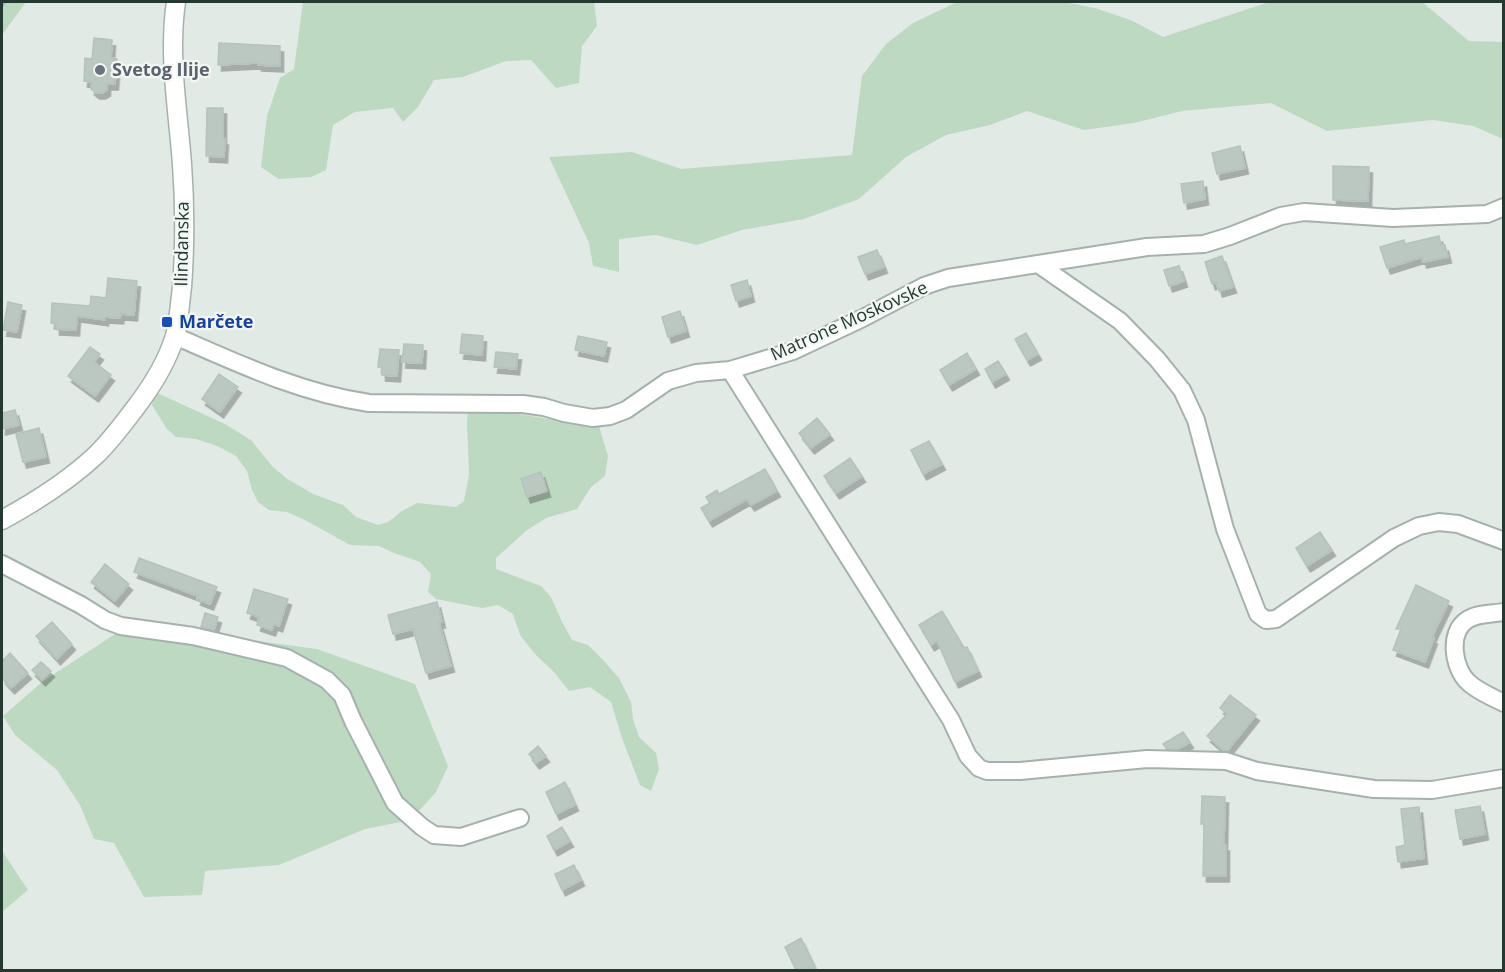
<svg xmlns="http://www.w3.org/2000/svg" width="1505" height="972" viewBox="0 0 1505 972" font-family="'Open Sans',sans-serif">
	<style>
		.green { fill: #bdd9c2 }
		.lines { fill: none; stroke-linecap: round; stroke-linejoin: round }
		.stream { stroke: #91c6c8; stroke-width: 4.5 }
		.building { fill: #bbc7c1; stroke: #b5c3bc; stroke-width: 1.5; filter: url(#shadow) }
		.minor-casing { stroke: #a5b1ac; stroke-width: 20 }
		.tertiary-casing { stroke: #a5b1ac; stroke-width: 21 }
		.minor { stroke: #fff; stroke-width: 16 }
		.tertiary { stroke: #fff; stroke-width: 18 }
		.worship-dot { fill: #6b7280; stroke: #f2f7f4; stroke-width: 2 }
		.transit-dot { fill: #1a4fb4; stroke: #f2f7f4; stroke-width: 2 }
		.labels { text-anchor: middle; stroke-width: 4.5; stroke-linejoin: round; paint-order: stroke }
		.worship-label { font-size: 18px; font-weight: bold; fill: #5b616d; stroke: #f2f7f4; text-anchor: start }
		.street-label { font-size: 18px; fill: #243931; stroke: #f2f7f4 }
		.transit-label { font-size: 18px; font-weight: bold; fill: #164399; stroke: #f2f7f4; text-anchor: start }
	</style>
	<defs>
		<filter id="shadow"><feDropShadow dx="3.5" dy="6" stdDeviation="0" flood-color="#0004"/></filter>
	</defs>
	<rect width="100%" height="100%" fill="#e2eae6"/>
	<path class="green" d="M2,2h24l-24,33z
		M303,2h291l3,24 -15,20 -3,37 -23,5 -25,-28 -25,1 -43,16 -29,3 -16,27 -15,15 -10,-14 -38,4 -22,13 -7,45 -15,7 -32,2 -18,-12 6,-51 13,-38 14,-9z
		M980,2h84l31,6 38,13 30,16 106,-35h153l47,39 34,1v97l-30,-13 -40,-6 -106,11 -56,-28 -89,8 -48,12 -50,7 -57,-19 -37,14 -44,10 -40,22 -47,42 -55,20 -62,11 -45,15 -41,-10 -37,4v33l-26,-6 -4,-23 -40,-86 83,-5 49,17 171,-14 10,-79 24,-32 27,-21 42,-20z
		M155,392l70,32 26,16 21,26 14,12 27,16 30,11 13,12 22,8 10,-3 14,-11 15,-8 39,4 8,-6 5,-26 -2,-53 1,-10 51,2 59,10 21,2 9,30 -3,20 -14,11 -14,22 -31,9 -20,13 -30,27v11l45,17 10,11 11,25 10,18 16,5 15,15 16,18 12,24 2,17 6,18 17,16 3,16 -8,22 -11,-6 -18,-47 -11,-36 -21,-15 -21,4 -15,-19 -20,-19 -14,-18 -7,-21 -15,-9 -16,3 -46,-9 -8,-7 3,-18 -11,-12 -26,-9 -15,-7 -29,-1 -45,-25 -18,-8 -18,-2 -11,-8 -6,-12 -5,-19 -11,-15 -19,-10 -21,-7 -20,-2 -9,-8 -15,-24z
		M118,632l103,4 96,13 98,35 33,82 -12,26 -25,28 -46,9 -86,36 -74,6 -3,24 -58,2 -30,-54 -20,-4 -14,-34 -23,-35 -42,-35 -12,-19 39,-34z
		M2,851l26,39 -26,22z"/>
	<g class="lines">
		<path class="stream" d="M2,5l2,-3"/>
	</g>
	<path class="building" d="M94,38l18,2 -1,18 6,1 -2,25h-8v6l-5,3h-6l-5,-4 1,-7 -8,-1 1,-23 7,1z
		M219,43l61,3v20l-22,-1v-2l-40,2z
		M207,108h16v31h2l-1,18 -18,-1z
		M1240,146l5,22 -28,6 -5,-21z
		M1333,166l36,1 -1,34 -35,-1z
		M1203,181l2,18 -21,4 -3,-19z
		M1439,236l2,9h4l3,12 -25,5 -1,-5 -35,11 -7,-21 24,-7 1,4z
		M877,250l7,17 -19,7 -7,-17z
		M1222,256l11,31 -14,4 -3,-9 -4,2 -7,-22z
		M1179,266l5,15 -15,5 -5,-16z
		M108,278l29,3 -3,34 -13,-1 -1,4 -15,-1v3l-28,-4 -1,14 -20,-1v-5l-5,-1 1,-20 38,3 1,-10 15,2z
		M747,280l4,16 -15,5 -5,-16z
		M8,302l14,3 -5,27 -14,-2z
		M680,311l6,20 -18,6 -6,-20z
		M1026,333l12,21 -11,6 -12,-21z
		M462,334l21,2 -1,19 -22,-2z
		M578,336l29,6 -3,14 -29,-6z
		M404,344l19,1 -1,18 -20,-1z
		M90,347l10,7 -6,8 17,13 -16,21 -27,-20z
		M380,349l19,1 -2,26 -15,-1v-8h-4z
		M496,352l22,2 -2,15 -22,-2z
		M967,353l9,16 -27,16 -9,-15z
		M998,361l8,13 -14,8 -7,-13z
		M219,374l19,13 -18,25 -18,-13z
		M15,410l4,15 -17,4v-16z
		M817,418l13,16 -19,14 -12,-15z
		M39,428l7,29 -23,5 -7,-28z
		M929,441l13,23 -19,10 -12,-24z
		M850,458l12,18 -26,17 -12,-17z
		M765,469l12,22 -26,14 -4,-6 -38,22 -8,-13 9,-5 -4,-6 11,-7 2,4z
		M541,472l6,19 -20,6 -6,-18z
		M1320,532l12,18 -25,16 -11,-18z
		M139,558l78,29 -7,17 -13,-5 1,-3 -64,-24z
		M105,564l24,20 -14,17 -24,-19z
		M1416,585l33,16 -17,36 2,1 -9,24 -32,-12 8,-21h-5z
		M254,589l34,10 -9,27 -5,-2 -2,6 -15,-5 2,-8 -12,-4z
		M437,602l5,20h-3l12,44 -25,7 -13,-44 -20,5 -5,-19z
		M942,611l22,37 3,-1 11,24 -23,11 -18,-41 -6,4 -12,-20z
		M205,613l13,4 -4,13 -13,-3z
		M52,622l20,22 -15,15 -21,-23z
		M10,653l18,20 -17,15 -9,-10v-17z
		M41,662l10,9 -9,9 -10,-10z
		M1230,695l26,20 -29,36 -4,-1 -16,-14 20,-22 -7,-6z
		M1183,732l7,10 -12,7h-11l-4,-5z
		M538,746l8,10 -10,7 -7,-9z
		M565,782l10,23 -19,9 -10,-22z
		M1202,796l23,1 -1,48h2v31h-23l1,-52h-3z
		M1480,806l5,28 -25,5 -5,-29z
		M1419,807l5,51 -26,4 -2,-15 9,-2 -4,-36z
		M562,827l8,14 -16,9 -7,-14z
		M574,865l7,15 -19,10 -7,-16z
		M801,938l15,32h-20l-11,-23z"/>
	<g class="lines">
		<defs>
			<path id="minor" d="M1038,264l82,57 37,38 25,31 14,30 29,109 33,85 8,6 10,-1 118,-81 25,-12 20,-4 19,2 46,17
				M175,336c62,27 125,57 194,67l154,1 21,3 20,6 29,5 17,-2 16,-6 42,-29 28,-8 34,-3 63,-19 70,-33 61,-32 24,-8 199,-31 57,-3 26,-8 51,-20 23,-4 89,6 94,-4 17,-7
				M730,370l221,350 17,36 11,12 8,3h33l127,-12 79,2 31,10 117,18 58,1 72,-12
				M2,564l79,41 24,15 16,6 72,10 94,22 40,22 15,15 11,26 42,82 27,24 12,8 27,2 59,-19
				M1504,612c-12,2 -27,1 -37,8 -19,12 -14,48 1,62 9,9 24,15 36,21"/>
			<path id="tertiary" d="M2,520c33,-18 65,-38 93,-64 15,-14 28,-32 41,-49 16,-21 31,-45 39,-71 4,-16 5,-33 7,-49 3,-41 3,-82 0,-123 -4,-54 -14,-108 -6,-162"/>
		</defs>
		<use href="#minor" class="minor-casing"/>
		<use href="#tertiary" class="tertiary-casing"/>
		<use href="#minor" class="minor"/>
		<use href="#tertiary" class="tertiary"/>
	</g>
	<circle class="worship-dot" cx="100" cy="70" r="6"/>
	<rect class="transit-dot" x="161" y="316" width="12" height="12" rx="3"/>
	<g class="labels">
		<g class="worship-label">
			<text x="112" y="76">Svetog Ilije</text>
		</g>
		<g class="street-label">
			<text transform="translate(182 244) rotate(-89)" y="6">Ilindanska</text>
			<text transform="translate(849 321) rotate(-24)" y="6">Matrone Moskovske</text>
		</g>
		<g class="transit-label">
			<text x="179" y="328">Marčete</text>
		</g>
	</g>
	<rect width="1505" height="972" fill="none" stroke="#243931" stroke-width="6"/>
</svg>
